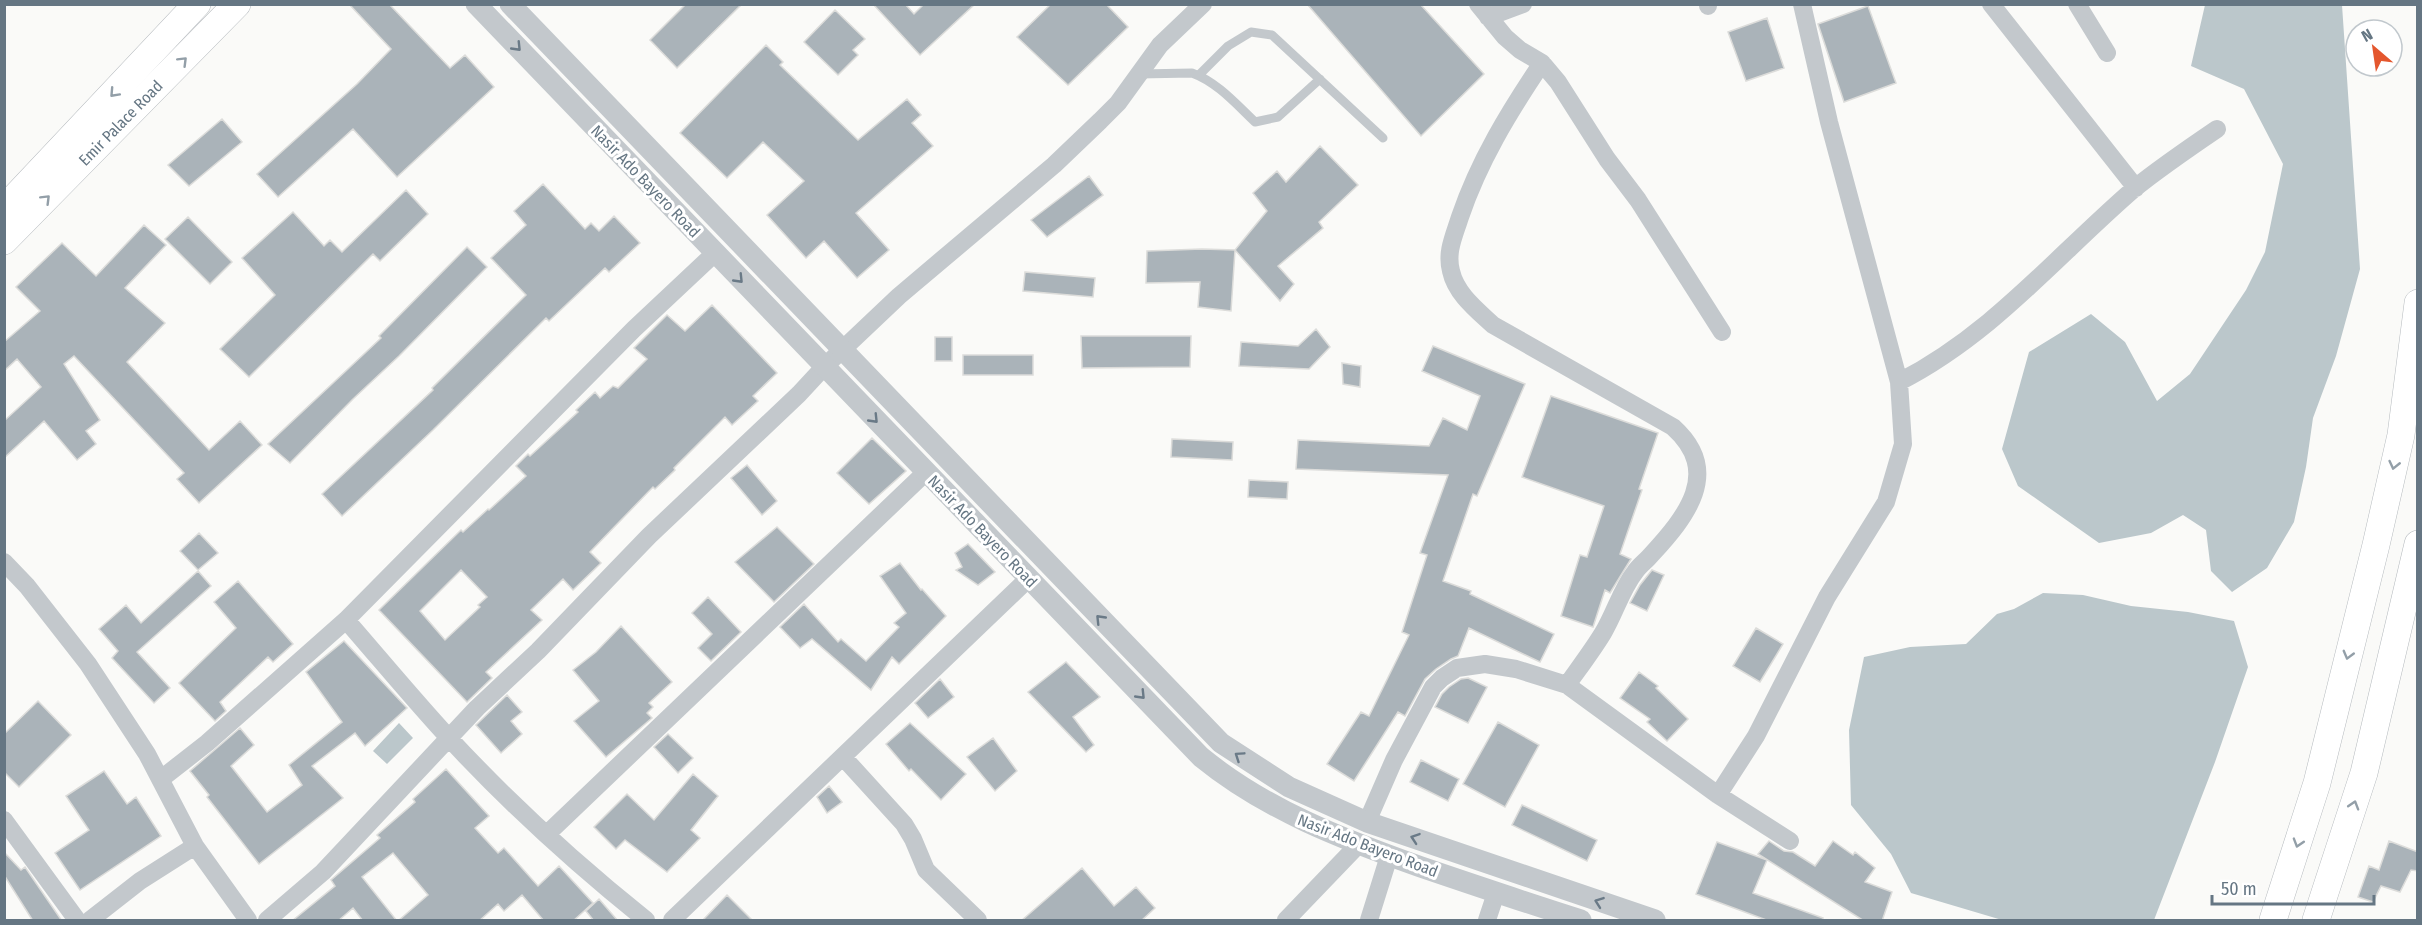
<svg xmlns="http://www.w3.org/2000/svg" width="2422" height="925" viewBox="0 0 2422 925" font-family="'Fira Sans Condensed',sans-serif">
	<style>
		.water { fill: #bbc7cb }
		.building { fill: #aab3b9; stroke: #dcdcda; stroke-width: 1.5; fill-rule: evenodd }
		.lines { fill: none; stroke-linecap: round; stroke-linejoin: round }
		.primary-casing { stroke: #b5babe; stroke-width: 28 }
		.service { stroke: #c3c8cc; stroke-width: 9 }
		.minor { stroke: #c3c8cc; stroke-width: 18 }
		.tertiary { stroke: #c3c8cc; stroke-width: 21 }
		.primary { stroke: #fff; stroke-width: 27 }
		.oneway { stroke: #6a7a87 }
		.oneway2 { stroke: #939fa8 }
		.labels { text-anchor: middle; stroke-width: 6; stroke-linejoin: round; paint-order: stroke }
		.street-label { font-size: 16px; fill: #657683; stroke: #fff }
	</style>
	<rect width="100%" height="100%" fill="#fafaf8"/>
	<path class="water" d="M2205,5h137l18,264 -24,87 -23,62 -7,49 -12,55 -27,46 -35,24 -21,-21 -5,-41 -23,-15 -32,18 -52,10 -81,-57 -16,-37 27,-97 62,-38 34,28 32,59 33,-27 56,-84 19,-38 18,-88 -39,-75 -53,-23z
		M2043,593l40,2 48,11 57,6 46,9 14,46 -33,95 -61,158h-152l-91,-27 -20,-39 -40,-49 -2,-75 15,-73 46,-10 56,-3 31,-30 17,-5z
		M399,723l14,15 -26,26 -14,-13z"/>
	<path class="building" d="M349,4h40l61,64 15,-13 29,32 -97,90 -44,-48 -75,68 -21,-23 100,-90 34,-35z
		M686,4h56l-65,64 -27,-28z
		M873,4h32l9,10 10,-10h51l-55,51z
		M1051,4h55l22,23 -60,58 -51,-48z
		M1307,4h113l64,70 -63,62z
		M1868,6l28,77 -52,19 -26,-78z
		M835,10l30,29 -12,11 5,5 -20,20 -34,-33z
		M1767,18l17,50 -38,13 -18,-49z
		M766,45l17,17 -3,3 78,75 49,-41 14,16 -9,8 21,23 -77,67 33,37 -32,28 -33,-37 -18,17 -39,-43 37,-34 -41,-39 -36,36 -47,-45z
		M222,119l20,23 -53,44 -21,-21z
		M1320,146l38,39 -39,37 4,6 -45,38 16,18 -14,17 -45,-51 32,-39 -14,-18 24,-22 9,11z
		M1089,176l14,19 -56,42 -16,-17z
		M543,184l42,45 6,-6 8,8 15,-15 26,27 -31,29 -4,-4 -56,53 -3,-3 -113,112 -91,86 -20,-22 111,-104 -1,-2 94,-93 -35,-37 35,-33 -12,-14z
		M406,190l22,24 -48,47 -7,-7 -124,123 -29,-28 55,-54 -33,-37 51,-46 31,34 6,-6 12,12z
		M188,217l44,45 -22,22 -45,-45z
		M144,225l22,20 -41,43 40,35 -38,39 82,88 31,-29 22,24 -63,58 -22,-24 7,-6 -110,-117 -10,8 36,56 -14,11 10,13 -19,16 -33,-39 -40,37v-37l37,-34 -24,-28 -13,12v-29l36,-31 -24,-24 46,-44 34,33z
		M467,247l20,20 -88,89 -46,43 -63,64 -22,-19 113,-106 -2,-2z
		M1202,249l33,1 -4,61 -33,-4 2,-25 -54,1 1,-32z
		M1025,272l70,6 -2,19 -70,-6z
		M712,305l65,68 -24,23 5,5 -26,24 -7,-8 -51,51 1,2 -20,19 -2,-2 -63,65 11,11 -28,27 -10,-11 -32,31 11,10 -56,52 6,6 -25,24 -88,-92 82,-80 2,2 25,-23 1,1 37,-34 -10,-10 12,-12 2,2 48,-44 -2,-2 19,-18 5,6 13,-12 5,2 29,-29 -13,-11 33,-33 18,16zM461,570l26,27 -9,8 2,2 -35,33 -25,-29z
		M1316,329l14,18 -21,22 -70,-3 2,-24 57,4z
		M1081,336h110l-1,31 -108,1z
		M935,337h17v24h-17z
		M1433,346l92,38 -48,112 -4,-2 -30,87 28,10 -1,3 84,40 -14,28 -71,-34 -11,28 -7,3 -15,10 -11,10 -20,37 -7,-4 -44,69 -27,-17 34,-52 8,4 40,-81 -7,-3 25,-77 -7,-2 28,-78 -152,-6 2,-29 131,6 14,-28 24,12 13,-34 -58,-25z
		M963,355h70v20h-70z
		M1342,363l19,3 -1,21 -17,-3z
		M1551,396l107,37 -19,56 3,1 -22,64 11,5 -21,34 -5,-3 -12,37 -32,-11 19,-61 7,2 17,-51 -82,-29z
		M872,438l34,33 -37,33 -32,-31z
		M1172,439l61,3 -1,18 -61,-3z
		M747,465l30,36 -15,14 -31,-37z
		M1249,480l39,2 -1,17 -39,-2z
		M777,527l37,37 -40,38 -39,-40z
		M199,533l19,20 -20,17 -18,-19z
		M968,544l27,28 -17,13 -22,-15 6,-3 -7,-14z
		M900,563l21,27 1,-1 24,27 -47,48 -7,-7 -21,33 -59,-51 -12,9 -20,-21 24,-23 34,38 3,-3 25,22 33,-34 -5,-4 12,-10 -26,-37z
		M1652,570l12,5 -17,36 -17,-8 10,-18z
		M198,571l13,15 -74,66 33,36 -16,15 -42,-45 6,-7 -19,-22 27,-24 15,18z
		M238,581l55,63 -20,18 -5,-5 -48,45 6,9 -11,10 -36,-38 57,-55 -22,-26z
		M708,597l33,35 -30,29 -13,-13 14,-14 -20,-21z
		M621,626l51,56 -23,21 4,4 -6,6 5,5 -46,39 -32,-36 25,-20 -26,-31 23,-18z
		M1756,628l27,16 -23,38 -27,-16z
		M344,641l63,67 -42,38 -10,-13 -43,33 31,32 -84,66 -52,-67 2,-2 -19,-24 50,-43 14,17 -23,21 36,46 35,-27 -13,-20 53,-43 -36,-50z
		M1066,662l34,35 -27,20 21,28 -8,7 -58,-60z
		M1639,672l19,14 -2,2 32,31 -21,22 -20,-19 3,-3 -30,-21z
		M1468,678l19,9 -19,36 -33,-16 7,-13 7,-7 12,-8z
		M940,679l14,18 -26,21 -13,-15z
		M507,695l15,17 -11,9 11,13 -21,19 -25,-28z
		M38,701l33,34 -52,52 -15,-15v-38z
		M1498,722l41,23 -34,62 -42,-23z
		M910,723l56,51 -25,26 -30,-31 -2,2 -23,-27z
		M668,734l25,24 -15,15 -24,-26z
		M993,738l24,33 -22,20 -28,-34z
		M1421,760l38,19 -11,22 -38,-19z
		M446,769l43,47 -14,12 23,25 6,-5 34,38 21,-20 34,37 -20,18h-29l-22,-26 -18,16 -6,-7 -19,17h-81l30,-26 -35,-42 -31,24 35,44h-34l-10,-13 -15,13h-46l43,-35 -4,-6 49,-42 -3,-3 38,-33 -2,-3z
		M104,771l23,33 9,-7 25,39 -81,54 -25,-37 34,-23 -23,-34z
		M693,774l25,22 -27,34 9,8 -33,34 -42,-32 -9,9 -22,-22 33,-33 27,26z
		M829,786l13,16 -15,11 -10,-16z
		M1522,805l75,35 -10,21 -75,-36z
		M1769,841l15,10 9,1 22,14 18,-25 20,14 2,-3 20,16 -10,14 27,10 -10,29h-18l-106,-67z
		M2389,841l29,11v19l-7,-1 -11,22 -19,-6 -8,16 -15,-5 11,-31 10,4z
		M1717,842l50,18 -14,33 70,25 -1,3h-53l-73,-27z
		M4,852l17,18 4,-3 37,54h-29l-29,-46z
		M1082,868l32,38 22,-19 19,21 -14,13h-120z
		M727,895l26,26h-51z
		M599,899l19,22h-24l-8,-10z"/>
	<g class="lines">
		<defs>
			<g id="primary">
				<path d="M4,209l193,-205"/>
				<path id="s1" d="M4,241l233,-237"/>
				<path d="M2273,920l44,-137 59,-238 25,-110 17,-132"/>
				<path d="M2316,920l48,-147 54,-229"/>
			</g>
		</defs>
		<use href="#primary" class="primary-casing"/>
		<path class="service" d="M1139,74l53,-1c25,9 44,31 63,49l23,-5 42,-38
			M1199,75l29,-29 23,-14 21,3 111,103"/>
		<path class="minor" d="M1478,4l27,33 15,13 22,13 16,19 49,77 31,41 84,132
			M1708,4v2
			M1991,4l145,184
			M2077,4l30,49
			M1488,17l35,-13
			M1542,63c-33,49 -63,98 -82,154 -6,19 -14,35 -9,54 5,23 26,39 42,54l180,102c50,45 13,90 -22,128 -5,6 -12,11 -16,17 -14,18 -20,41 -32,61 -11,18 -24,35 -36,52
			M1899,382c94,-48 157,-126 236,-194 26,-21 54,-40 82,-59
			M4,562l23,24 61,78 59,90 48,92 53,74
			M346,620c34,39 67,79 102,117 61,66 128,127 198,183
			M843,757l61,67 9,15 13,31 52,50
			M161,779l46,-36 139,-123 288,-291 81,-76
			M1718,795l38,-59 71,-139 59,-95 17,-58 -4,-62 -70,-260 -27,-118
			M4,820l73,100
			M1367,822l27,-62 39,-73 9,-9 15,-10 28,-4 31,5 51,16 151,110 72,46
			M547,834l379,-362
			M90,920l50,-39 55,-35
			M267,920l56,-48 154,-164 61,-57 111,-115 150,-142 25,-27 75,-71 155,-131 46,-44 18,-18 42,-58 43,-41
			M672,920l357,-342
			M1286,920l72,-75
			M1369,920l20,-64
			M1487,920l9,-27"/>
		<path class="tertiary" d="M476,4l725,753c65,53 141,82 220,110 53,18 106,36 160,53
			M510,4l711,739 68,44 78,35 288,98"/>
		<use href="#primary" class="primary"/>
	</g>
	<defs><path id="oneway-chevron" d="M-2-3.5L2.5 0L-2 3.5" fill="none" stroke-width="1.6" stroke-linecap="round" stroke-linejoin="round" transform="scale(1.5)"/></defs>
	<g class="oneway">
		<use href="#oneway-chevron" transform="translate(517 47) rotate(46)"/>
		<use href="#oneway-chevron" transform="translate(739 279) rotate(46)"/>
		<use href="#oneway-chevron" transform="translate(874 419) rotate(46)"/>
		<use href="#oneway-chevron" transform="translate(1100 619) rotate(-134)"/>
		<use href="#oneway-chevron" transform="translate(1141 695) rotate(46)"/>
		<use href="#oneway-chevron" transform="translate(1239 756) rotate(-146)"/>
		<use href="#oneway-chevron" transform="translate(1415 838) rotate(-161)"/>
		<use href="#oneway-chevron" transform="translate(1599 902) rotate(-160)"/>
	</g>
	<g class="oneway2">
		<use href="#oneway-chevron" transform="translate(183 61) rotate(-45)"/>
		<use href="#oneway-chevron" transform="translate(114 93) rotate(133)"/>
		<use href="#oneway-chevron" transform="translate(46 199) rotate(-45)"/>
		<use href="#oneway-chevron" transform="translate(2394 465) rotate(103)"/>
		<use href="#oneway-chevron" transform="translate(2348 655) rotate(105)"/>
		<use href="#oneway-chevron" transform="translate(2354 805) rotate(-73)"/>
		<use href="#oneway-chevron" transform="translate(2298 843) rotate(107)"/>
	</g>
	<g class="labels">
		<g class="street-label">
			<text dy="6" stroke="none"><textPath href="#s1" startOffset="166">Emir Palace Road</textPath></text>
			<text transform="translate(646 181) rotate(46)" y="6">Nasir Ado Bayero Road</text>
			<text transform="translate(983 531) rotate(46)" y="6">Nasir Ado Bayero Road</text>
			<text transform="translate(1368 845) rotate(21)" y="6">Nasir Ado Bayero Road</text>
		</g>
	</g>
	<rect width="2422" height="925" fill="none" stroke="#657683" stroke-width="12"/>
	<g transform="translate(2374 48) rotate(331)"><circle r="28" fill="#ffffff" stroke="#c1c8cd" stroke-width="1.5"/>
	<path d="M0-4.5L10 22L0 15L-10 22Z" fill="#e4572e"/>
	<text y="-9" font-size="16" font-weight="bold" text-anchor="middle" fill="#657683">N</text>
	</g>
	<path d="M2212 895v9h162v-9" fill="none" stroke="#657683" stroke-width="3"/>
	<text x="2221" y="895" font-size="18" fill="#657683" stroke="#ffffff" stroke-width="4.5" paint-order="stroke">50 m</text>
</svg>
